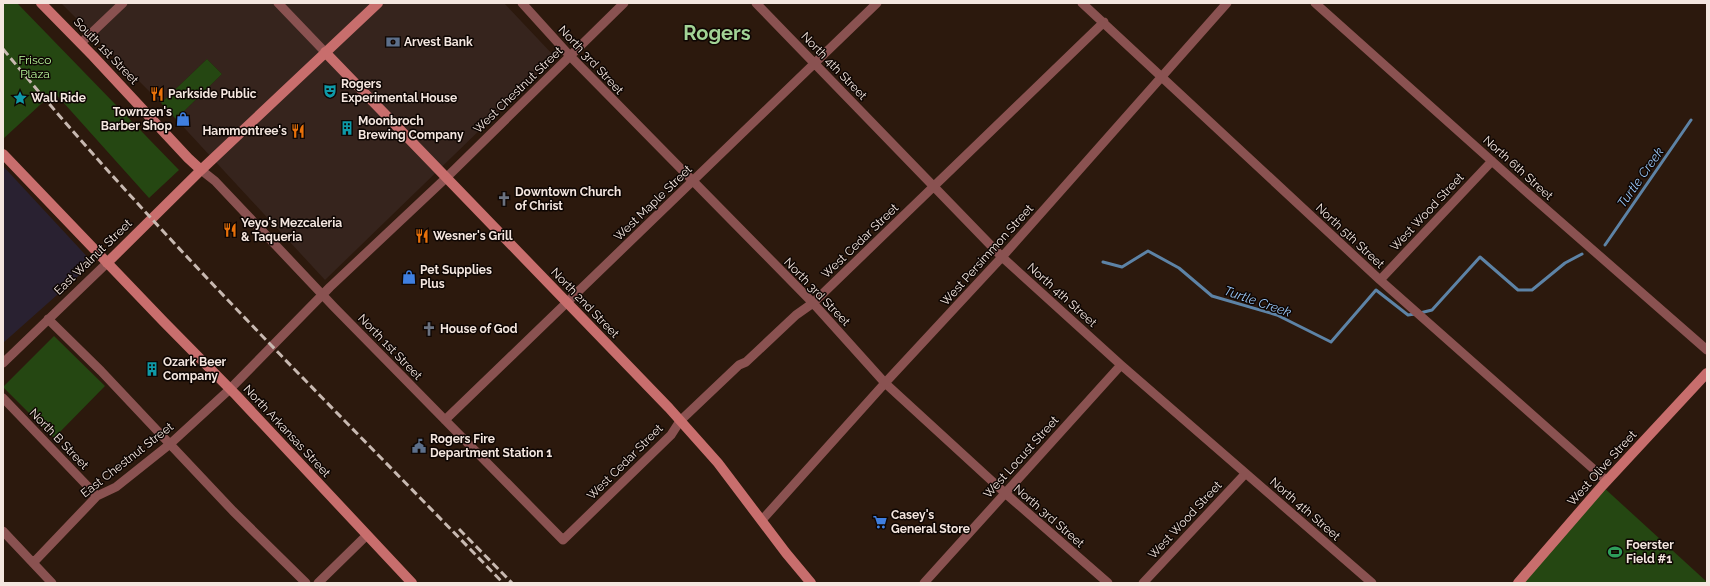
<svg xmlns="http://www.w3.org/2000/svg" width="1710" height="586" viewBox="0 0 1710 586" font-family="Raleway,sans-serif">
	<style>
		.commercial { fill: #36241d }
		.industrial { fill: #292131 }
		.green { fill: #254712 }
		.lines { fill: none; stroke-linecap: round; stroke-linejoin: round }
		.stream { stroke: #5d83a6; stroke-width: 3 }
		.street { stroke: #8a5251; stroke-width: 9 }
		.secondary { stroke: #c86e6d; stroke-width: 10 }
		.rail { stroke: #c8b9b1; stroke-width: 3; stroke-dasharray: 8 4; stroke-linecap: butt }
		.labels { text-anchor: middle; stroke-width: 3; stroke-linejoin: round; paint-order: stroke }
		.poi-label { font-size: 12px; font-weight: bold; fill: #f4e6df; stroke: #0e0603; text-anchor: start }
		.street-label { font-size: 12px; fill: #f4e6df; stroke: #0e0603 }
		.park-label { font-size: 12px; fill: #b9fa9c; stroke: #0e0603 }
		.water-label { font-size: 13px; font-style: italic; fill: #99c6f6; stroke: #0e0603 }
		.town-label { font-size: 20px; font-weight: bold; fill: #a2d395; stroke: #0e0603 }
	</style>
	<rect width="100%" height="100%" fill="#2c190d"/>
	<path class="commercial" d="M61,3h443l51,54 -230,223 -149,-161 46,-45 -15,-15 -46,44z"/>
	<path class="industrial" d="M3,166l90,97 -90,80z"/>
	<path class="green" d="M3,3h14l162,167 -30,28 -95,-106 -51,47z
		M207,59l15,15 -46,45 -15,-16z
		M54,336l51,50 -51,52 -51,-51z
		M1602,486l105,96v1h-189z"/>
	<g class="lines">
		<path class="stream" d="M1605,245l86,-125
			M1103,262l19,5 26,-16 31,17 33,28 65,19 54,27 45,-52 32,25 7,-1
			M1420,313l12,-3 48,-53 38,33h14l33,-27 17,-9"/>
		<path class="street" d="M278,3l47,49
			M522,3l48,53 243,247 72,80 120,110 103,90
			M756,3l246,254 119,108 251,218
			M1082,3l298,277 227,201
			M1315,3l207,185 185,162
			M81,43l42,-40
			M201,170l14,11 119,126 229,233 108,-105 9,-14 59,-56 7,-3 50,-47 17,-12 291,-281
			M1380,280l112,-119
			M48,319l53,52 132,140 73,72
			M3,363l104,-100
			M3,398l94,98
			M445,420l432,-417
			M762,520l123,-137 117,-126 225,-254
			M3,531l49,52
			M33,563l64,-67 19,-9 54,-43 60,-55 100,-102 117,-110 177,-174
			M318,583l49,-48
			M924,583l197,-218
			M1143,583l102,-109"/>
		<path class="secondary" d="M41,3l52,53 95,102 13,12
			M325,52l344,356 49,55 68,90 25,30
			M3,154l161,168 72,73 176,188
			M107,263l94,-93 177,-167
			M1518,583l84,-97 105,-113"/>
		<path class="rail" d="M3,49c155,188 331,359 500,534
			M459,529l53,54"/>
	</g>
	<defs>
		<symbol id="bank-bare" viewBox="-9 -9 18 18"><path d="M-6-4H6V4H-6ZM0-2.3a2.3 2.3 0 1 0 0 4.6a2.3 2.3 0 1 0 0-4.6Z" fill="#5c6f8a" stroke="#0e0603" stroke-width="2.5" paint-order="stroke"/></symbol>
		<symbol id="theatre-bare" viewBox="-9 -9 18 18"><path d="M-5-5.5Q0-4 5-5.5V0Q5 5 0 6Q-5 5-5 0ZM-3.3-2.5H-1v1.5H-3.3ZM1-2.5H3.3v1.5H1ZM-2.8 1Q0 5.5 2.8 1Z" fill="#0f9aa8" stroke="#0e0603" stroke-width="2.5" paint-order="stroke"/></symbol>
		<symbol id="restaurant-bare" viewBox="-9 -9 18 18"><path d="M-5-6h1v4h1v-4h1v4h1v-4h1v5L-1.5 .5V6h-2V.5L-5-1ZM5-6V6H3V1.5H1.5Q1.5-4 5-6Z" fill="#e8710a" stroke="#0e0603" stroke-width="2.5" paint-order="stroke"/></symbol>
		<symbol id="sight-bare" viewBox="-9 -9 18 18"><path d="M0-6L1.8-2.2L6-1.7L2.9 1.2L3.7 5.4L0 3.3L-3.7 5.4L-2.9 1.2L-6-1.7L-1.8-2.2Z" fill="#0f9aa8" stroke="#0e0603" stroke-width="2.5" paint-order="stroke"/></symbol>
		<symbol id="shop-bare" viewBox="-9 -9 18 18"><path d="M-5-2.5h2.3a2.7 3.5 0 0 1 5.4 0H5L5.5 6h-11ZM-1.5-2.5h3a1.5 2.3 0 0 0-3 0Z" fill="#3f7fe0" stroke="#0e0603" stroke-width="2.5" paint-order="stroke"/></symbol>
		<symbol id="building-bare" viewBox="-9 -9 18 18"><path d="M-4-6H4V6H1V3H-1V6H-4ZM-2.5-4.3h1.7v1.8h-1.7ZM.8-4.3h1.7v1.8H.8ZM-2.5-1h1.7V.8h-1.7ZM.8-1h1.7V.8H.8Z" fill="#0f9aa8" stroke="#0e0603" stroke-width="2.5" paint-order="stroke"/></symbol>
		<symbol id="church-bare" viewBox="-9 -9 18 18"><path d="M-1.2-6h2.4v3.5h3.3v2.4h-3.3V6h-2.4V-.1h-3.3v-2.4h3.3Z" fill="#6b7280" stroke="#0e0603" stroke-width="2.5" paint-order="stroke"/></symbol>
		<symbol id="civic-bare" viewBox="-9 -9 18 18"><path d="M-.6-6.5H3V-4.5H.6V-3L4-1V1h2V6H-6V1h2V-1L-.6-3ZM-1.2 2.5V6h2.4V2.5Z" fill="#5c6f8a" stroke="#0e0603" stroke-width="2.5" paint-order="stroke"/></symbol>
		<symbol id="supermarket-bare" viewBox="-9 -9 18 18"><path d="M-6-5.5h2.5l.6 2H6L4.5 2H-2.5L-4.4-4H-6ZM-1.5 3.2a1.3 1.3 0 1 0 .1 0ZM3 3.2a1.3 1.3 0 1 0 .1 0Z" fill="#3f7fe0" stroke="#0e0603" stroke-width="2.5" paint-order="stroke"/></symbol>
		<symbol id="stadium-bare" viewBox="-9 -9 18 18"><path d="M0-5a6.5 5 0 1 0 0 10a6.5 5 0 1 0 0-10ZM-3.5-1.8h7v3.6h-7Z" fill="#2e9e5b" stroke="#0e0603" stroke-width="2.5" paint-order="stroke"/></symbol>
	</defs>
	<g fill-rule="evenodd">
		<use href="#bank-bare" x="383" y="32" width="20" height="20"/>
		<use href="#theatre-bare" x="320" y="81" width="20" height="20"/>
		<use href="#restaurant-bare" x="147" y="84" width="20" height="20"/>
		<use href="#sight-bare" x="10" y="88" width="20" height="20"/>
		<use href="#shop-bare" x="173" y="109" width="20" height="20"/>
		<use href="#building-bare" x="337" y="118" width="20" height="20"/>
		<use href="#restaurant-bare" x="288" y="121" width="20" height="20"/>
		<use href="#church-bare" x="494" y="189" width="20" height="20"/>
		<use href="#restaurant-bare" x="220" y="220" width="20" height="20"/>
		<use href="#restaurant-bare" x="412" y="226" width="20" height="20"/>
		<use href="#shop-bare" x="399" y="267" width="20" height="20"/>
		<use href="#church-bare" x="419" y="319" width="20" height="20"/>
		<use href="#building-bare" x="142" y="359" width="20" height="20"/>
		<use href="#civic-bare" x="409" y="436" width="20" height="20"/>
		<use href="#supermarket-bare" x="870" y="512" width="20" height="20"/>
		<use href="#stadium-bare" x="1605" y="542" width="20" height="20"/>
	</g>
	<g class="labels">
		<g class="poi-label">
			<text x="404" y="46">Arvest Bank</text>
			<text x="341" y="88">Rogers<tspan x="341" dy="14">Experimental House</tspan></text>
			<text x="168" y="98">Parkside Public</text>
			<text x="31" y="102">Wall Ride</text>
			<text x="172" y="116" text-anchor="end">Townzen's<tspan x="172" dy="14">Barber Shop</tspan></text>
			<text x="358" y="125">Moonbroch<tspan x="358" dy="14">Brewing Company</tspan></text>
			<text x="287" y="135" text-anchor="end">Hammontree's</text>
			<text x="515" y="196">Downtown Church<tspan x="515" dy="14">of Christ</tspan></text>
			<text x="241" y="227">Yeyo's Mezcaleria<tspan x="241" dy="14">&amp; Taqueria</tspan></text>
			<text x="433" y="240">Wesner's Grill</text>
			<text x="420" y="274">Pet Supplies<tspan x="420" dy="14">Plus</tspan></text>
			<text x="440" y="333">House of God</text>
			<text x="163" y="366">Ozark Beer<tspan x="163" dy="14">Company</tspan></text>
			<text x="430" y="443">Rogers Fire<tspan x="430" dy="14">Department Station 1</tspan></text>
			<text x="891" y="519">Casey's<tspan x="891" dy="14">General Store</tspan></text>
			<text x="1626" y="549">Foerster<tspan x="1626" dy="14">Field #1</tspan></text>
		</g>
		<g class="street-label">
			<text transform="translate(106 51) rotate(46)" y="4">South 1st Street</text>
			<text transform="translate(591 60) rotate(47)" y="4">North 3rd Street</text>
			<text transform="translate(834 66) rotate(46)" y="4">North 4th Street</text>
			<text transform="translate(518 90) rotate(-44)" y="4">West Chestnut Street</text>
			<text transform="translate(1518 168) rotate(42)" y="4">North 6th Street</text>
			<text transform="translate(653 203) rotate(-44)" y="4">West Maple Street</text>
			<text transform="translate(1427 212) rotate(-47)" y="4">West Wood Street</text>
			<text transform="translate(1350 236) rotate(43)" y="4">North 5th Street</text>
			<text transform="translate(860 241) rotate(-44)" y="4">West Cedar Street</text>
			<text transform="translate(987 255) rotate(-48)" y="4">West Persimmon Street</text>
			<text transform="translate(93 257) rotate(-44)" y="4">East Walnut Street</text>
			<text transform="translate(817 292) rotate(46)" y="4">North 3rd Street</text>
			<text transform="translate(1062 295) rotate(42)" y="4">North 4th Street</text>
			<text transform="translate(585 303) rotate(46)" y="4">North 2nd Street</text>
			<text transform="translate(390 347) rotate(46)" y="4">North 1st Street</text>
			<text transform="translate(287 431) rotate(47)" y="4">North Arkansas Street</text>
			<text transform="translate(59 439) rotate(46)" y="4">North B Street</text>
			<text transform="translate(1021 457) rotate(-48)" y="4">West Locust Street</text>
			<text transform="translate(127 460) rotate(-38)" y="4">East Chestnut Street</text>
			<text transform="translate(625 462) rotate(-45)" y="4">West Cedar Street</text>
			<text transform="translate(1602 468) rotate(-48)" y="4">West Olive Street</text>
			<text transform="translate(1305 509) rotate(41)" y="4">North 4th Street</text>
			<text transform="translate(1049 516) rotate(41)" y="4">North 3rd Street</text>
			<text transform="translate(1185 520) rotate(-47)" y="4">West Wood Street</text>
		</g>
		<g class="park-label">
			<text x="35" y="64">Frisco<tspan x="35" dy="14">Plaza</tspan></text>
		</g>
		<g class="water-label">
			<text transform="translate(1640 177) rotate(-55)" y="5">Turtle Creek</text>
			<text transform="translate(1258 301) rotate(19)" y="5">Turtle Creek</text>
		</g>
		<g class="town-label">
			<text x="717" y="40">Rogers</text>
		</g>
	</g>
	<rect width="1710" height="586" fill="none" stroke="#f4e6df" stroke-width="8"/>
</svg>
